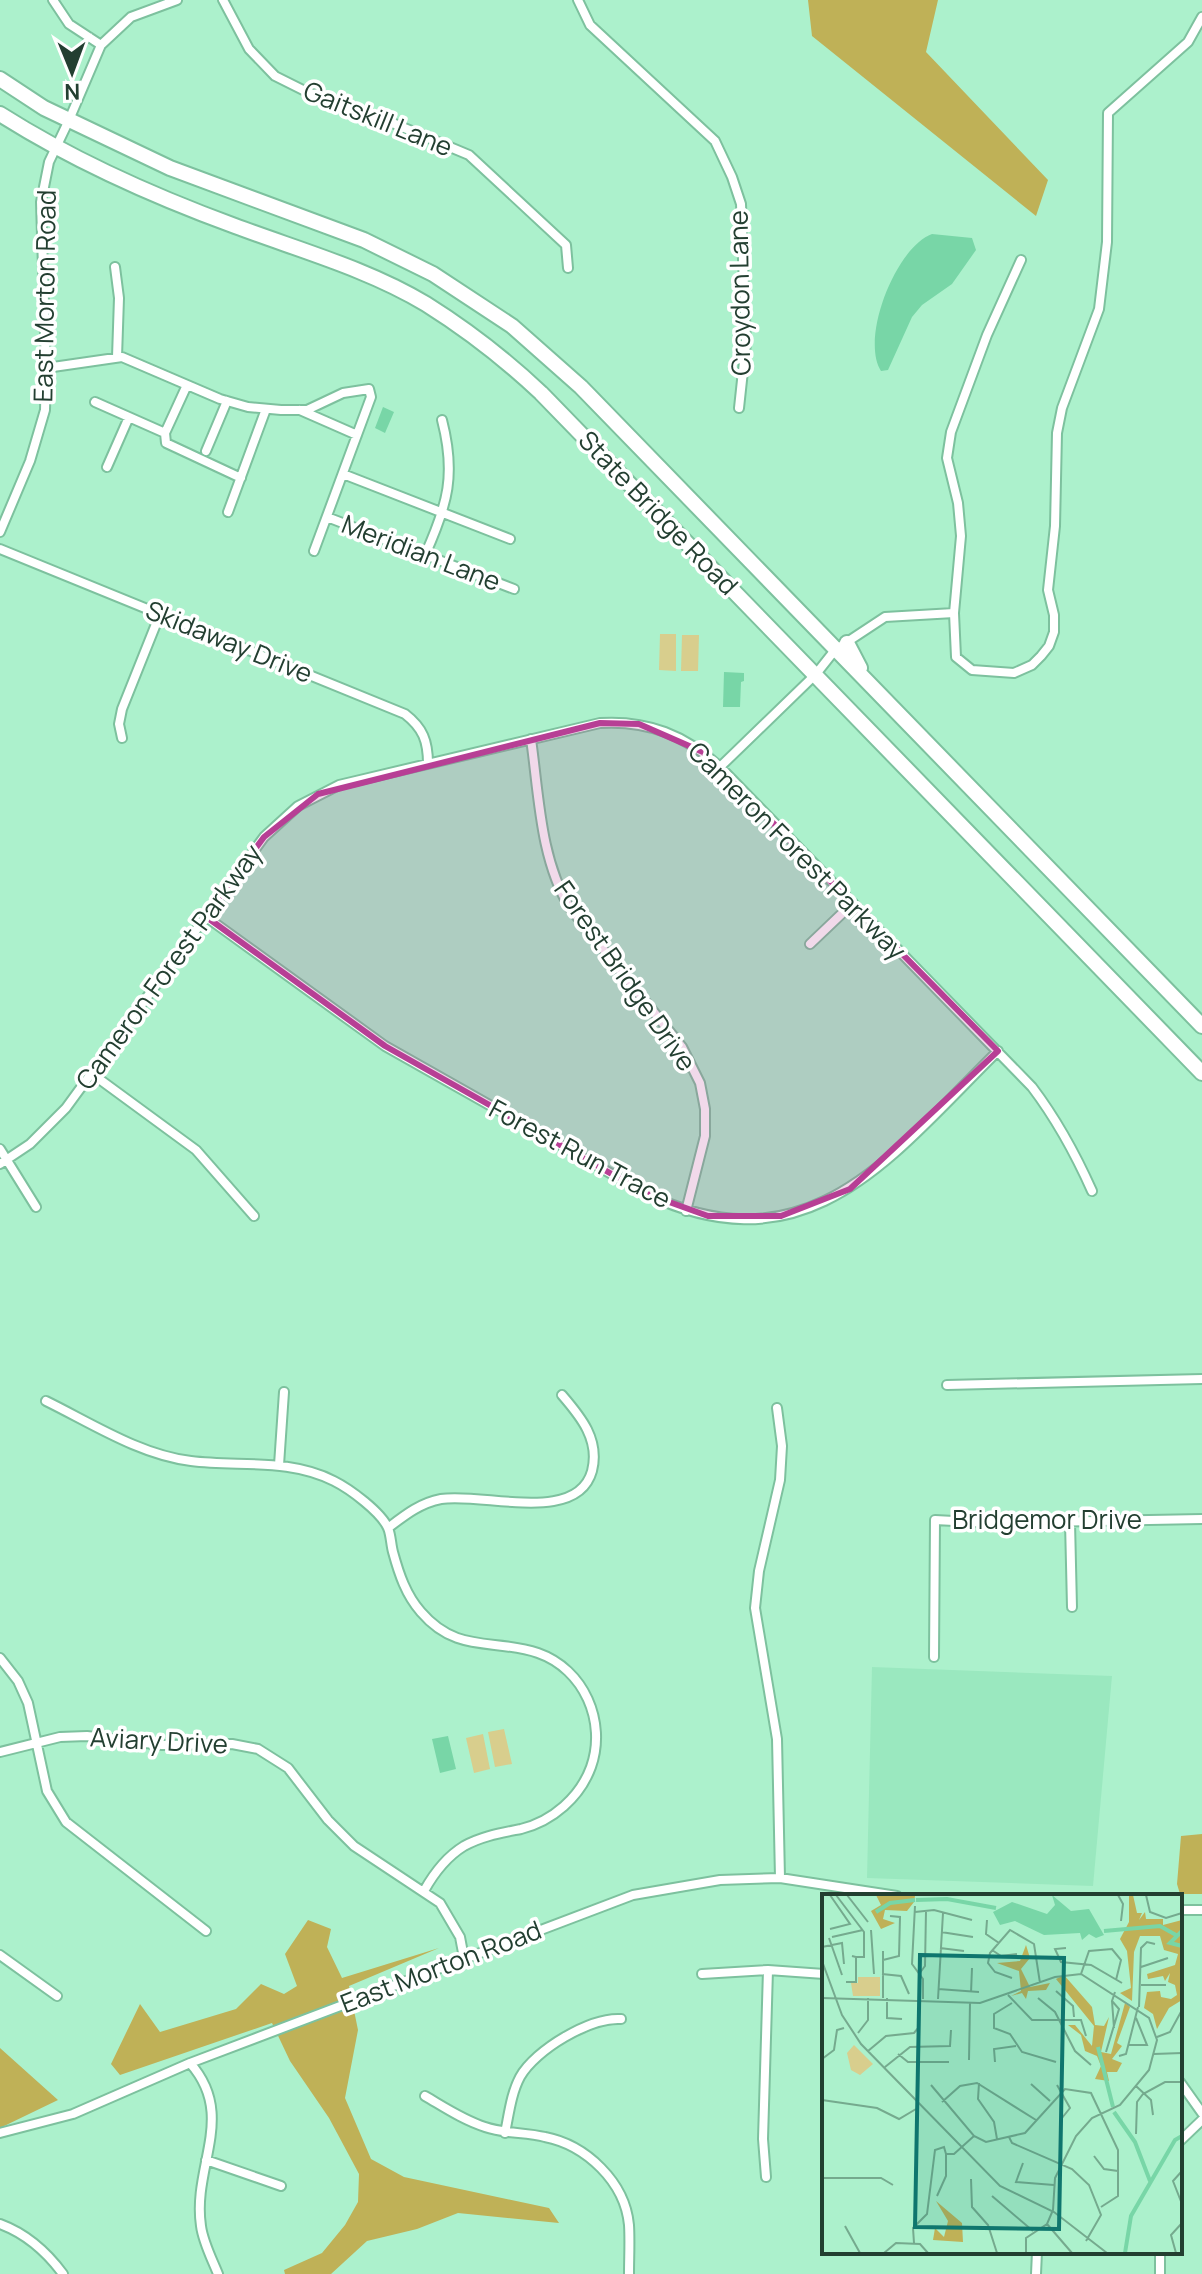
<svg xmlns="http://www.w3.org/2000/svg" width="1202" height="2274" viewBox="0 0 1202 2274" font-family="Manrope,sans-serif">
	<style>
		.built { fill: #9ae8bf }
		.green { fill: #d8ce8d }
		.forest { fill: #bfb157 }
		.water { fill: #78d6a7 }
		.lines { fill: none; stroke-linecap: round; stroke-linejoin: round }
		.street-casing { stroke: #7dc19e; stroke-width: 12 }
		.highway-casing { stroke: #7dc19e; stroke-width: 18 }
		.street { stroke: #fff; stroke-width: 8 }
		.highway { stroke: #fff; stroke-width: 14 }
		.marked { fill: #b73f95; fill-opacity: 0.2; stroke: #b73f95; stroke-width: 6; stroke-linejoin: round }
		.labels { text-anchor: middle; stroke-width: 7; stroke-linejoin: round; paint-order: stroke }
		.street-label { font-size: 26px; fill: #233f31; stroke: #fff }
		.inset-river { fill: none; stroke: #78d6a7; stroke-width: 4 }
		.inset-road { fill: none; stroke: #75aa8e; stroke-width: 2 }
		.view { fill: #0f766e; fill-opacity: 0.15; stroke: #0f766e; stroke-width: 4 }
		.inset-edge { fill: none; stroke: #233f31; stroke-width: 4 }
	</style>
	<rect width="100%" height="100%" fill="#acf1cc"/>
	<path class="built" d="M872,1667l240,9 -19,210 -226,-8z"/>
	<path class="green" d="M660,634h16v37l-17,-1z
		M682,635h17l-1,36h-17z
		M504,1729l8,35 -17,3 -7,-35z
		M483,1734l7,35 -16,4 -8,-35z"/>
	<path class="forest" d="M808,0h130l-12,52 122,128 -12,36 -224,-180z
		M1202,1834v60h-22l-3,-10 4,-48z
		M308,1920l23,9 -4,18 15,31 97,-30 -90,38 9,44 -13,68 26,61 33,18 145,31 10,15 -101,-10 -41,16 -50,12 -36,33h-46l-1,-4 38,-17 23,-28 13,-23 1,-28 -30,-56 -39,-57 -18,-38 -152,52 -9,-11 29,-60 20,28 76,-23 25,-25 23,10 13,-8 -12,-32z
		M0,2048l58,52 -58,28z"/>
	<path class="water" d="M932,234l40,4 4,12 -24,34 -30,21 -10,12 -24,53 -7,1c-21,-33 15,-124 51,-137z
		M383,407l11,5 -9,21 -10,-5z
		M724,672l20,1v8l-3,1 -1,25h-17z
		M448,1736l8,33 -16,4 -8,-34z"/>
	<g class="lines">
		<defs>
			<path id="street" d="M53,0l16,24 32,21
				M223,0l26,49 26,27 30,15 78,28 86,36 97,90 2,23
				M578,0l12,25 125,116 17,36 9,27 5,139 -7,65
				M115,267l4,31 -2,59
				M46,368l76,-11 98,42 28,8 33,3h26l36,-17 26,-4 2,8 -57,154
				M187,385l-22,48 1,10 75,35
				M95,402l70,31
				M300,410l57,25
				M206,451l21,-50
				M107,467l22,-50
				M343,474l167,65
				M228,512l38,-103
				M327,517l187,72
				M0,532l30,-71 15,-51 1,-42 -5,-166 8,-40 20,-42 32,-75 30,-28 46,-17
				M0,549l405,165c18,14 23,27 23,50
				M425,555c23,-51 31,-81 17,-135
				M954,613l7,-77 -3,-33 -11,-45 4,-26 36,-97 34,-75
				M122,738l-3,-14 3,-15 38,-95
				M531,739c8,56 9,120 39,169l112,139 18,36 5,26v27l-19,75
				M720,767l96,-93 19,-24 50,-33 69,-4 2,44 16,13 42,3 18,-8 9,-9 8,-10 5,-14v-17l-6,-25 7,-64 2,-93 5,-25 37,-99 8,-67 1,-129 80,-71 14,-25
				M205,916l180,130 262,148c163,78 246,-40 351,-143
				M810,944l43,-41
				M91,1073l105,77 58,66
				M0,1149l36,58
				M0,1164l30,-20 36,-36 198,-271 34,-31 41,-21 261,-62c48,-3 85,12 120,44l312,320c25,33 43,66 60,104
				M947,1385l255,-6
				M46,1401c45,22 94,54 145,60 48,6 98,-3 143,20 16,8 47,31 54,47 3,7 3,17 5,24 6,22 13,43 28,60 36,42 72,26 117,41 46,16 69,69 53,114 -11,30 -38,54 -70,62 -20,4 -39,7 -57,17 -18,11 -30,27 -40,45
				M777,1408l5,38 -2,34 -21,91 -4,37 22,131 3,139
				M279,1465l5,-73
				M1070,1522l2,85
				M388,1528c17,-13 32,-25 53,-29 42,-7 136,26 151,-28 8,-31 -11,-54 -30,-76
				M934,1657l1,-137 57,3 210,-4
				M0,1658l18,23 10,22 19,88 19,31 140,109
				M0,1752l60,-15 27,-1 75,9 70,-1 26,5 30,19 40,52 26,26 86,57 20,34 4,21
				M1180,1910h22
				M0,1955l57,41
				M702,1974l66,-4 56,4
				M190,2063c47,53 2,103 11,163 2,16 11,33 17,48
				M1180,2082l22,31
				M425,2096c19,11 38,24 60,31 20,7 40,5 60,10 41,8 80,45 84,88 1,16 0,33 0,49
				M0,2133l73,-19 117,-51 443,-168 87,-15 60,-2 117,18
				M505,2133c4,-19 6,-39 15,-56 15,-27 70,-60 101,-58
				M1180,2141l22,-21
				M206,2160l75,26
				M766,2177l-3,-38 5,-169
				M0,2224c27,10 46,27 63,50
				M1036,2274l1,-22
				M1160,2274v-22"/>
			<path id="highway" d="M0,79l44,29 126,60 194,72 69,34 79,52 69,61 621,639
				M0,114c74,47 153,82 235,112 64,24 133,43 191,78 43,27 79,55 115,89l661,680
				M847,643l13,25"/>
		</defs>
		<use href="#street" class="street-casing"/>
		<use href="#highway" class="highway-casing"/>
		<use href="#street" class="street"/>
		<use href="#highway" class="highway"/>
	</g>
	<path class="marked" d="M600,723l39,1 64,28 295,299 -148,138 -69,27h-73l-61,-22 -262,-148 -180,-130 59,-79 54,-43z"/>
	<g class="labels">
		<g class="street-label">
			<text transform="translate(378 119) rotate(22)" y="9">Gaitskill Lane</text>
			<text transform="translate(740 293) rotate(-91)" y="9">Croydon Lane</text>
			<text transform="translate(45 296) rotate(-89)" y="9">East Morton Road</text>
			<text transform="translate(658 513) rotate(46)" y="9">State Bridge Road</text>
			<text transform="translate(421 553) rotate(21)" y="9">Meridian Lane</text>
			<text transform="translate(229 642) rotate(22)" y="9">Skidaway Drive</text>
			<text transform="translate(797 851) rotate(45)" y="9">Cameron Forest Parkway</text>
			<text transform="translate(169 967) rotate(-54)" y="9">Cameron Forest Parkway</text>
			<text transform="translate(625 976) rotate(55)" y="9">Forest Bridge Drive</text>
			<text transform="translate(580 1154) rotate(28)" y="9">Forest Run Trace</text>
			<text x="1047" y="1529">Bridgemor Drive</text>
			<text transform="translate(159 1741) rotate(3)" y="9">Aviary Drive</text>
			<text transform="translate(441 1967) rotate(-21)" y="9">East Morton Road</text>
		</g>
	</g>
	<g transform="translate(822 1894)">
		<rect width="360" height="360" fill="#acf1cc"/>
		<path d="M36,83h22v19h-27l-2,-13h7zM32,151l19,19 -13,11 -9,-5 -4,-17z" fill="#d8ce8d"/>
		<path d="M54,1l39,1 -1,6 -7,9 -22,-1 -2,9 12,4 -14,6 -10,-18 10,-6zM307,1h4l4,18h5l-3,7 6,-8 1,7h17v6l19,-5v80l-13,8 -12,21 -4,-15 -9,-6 3,-16 13,-1 1,6 10,2 6,-4 -2,-10 -7,-3 2,-9 -5,8 -2,-5 -15,3 -1,-5 28,-9 3,-11 -14,-4 -4,-14h-20l-6,16 -2,49 -12,-8 11,-5 -4,-37 -7,-12 9,-17zM204,51l4,13 -9,11 9,18 20,-4 -4,7 -18,1 -2,8 -4,-6 -11,3 10,-5 -2,-20 -22,-8 23,-2zM242,81l28,32 3,18 9,1 5,-9 -8,35 10,2 14,-51 5,4 -13,36 5,3 -10,13 10,4 -5,9h-10l2,9 -14,-2 6,-13 -4,-10 -12,-5 -4,-16 -13,-10h7l17,21 2,-20 -38,-47zM114,307l26,22 1,19 -30,-2 2,-12 9,9 4,-16z" fill="#bfb157"/>
		<path d="M230,1l19,16 18,-2 15,26 -8,3 -7,-4 -7,6 -2,-7 -36,2 -29,-14 -15,4 -7,-13 19,-10 35,12 8,-9z" fill="#78d6a7"/>
		<path class="inset-river" d="M94,6l31,-1 49,9M54,18l14,-9 25,-3M282,37l56,-5 16,9M360,37l-12,12 12,3M276,153l15,60M292,218l21,30 15,39M303,359l6,-37 44,-76 7,-4"/>
		<path class="inset-road" d="M8,1l20,29 -20,5M14,1l28,37v25h-8M25,1l21,27M296,1l5,9 -2,17M324,1l4,17 16,6 16,-5M93,12l-3,58 11,15v20M93,18l19,-2 38,10M165,26l-1,14 13,9M49,36l3,44M119,38l32,5M10,43l31,-7M7,44l13,37M0,53l20,-4 2,21M118,54l24,3M244,54l-11,1 6,13 30,3 31,18M170,56l9,6 16,-2M61,66l16,-4 1,-39 -10,-1M0,67l20,54 19,29 139,142 54,26 53,41M319,73l27,-9M60,80l19,2 8,18M97,80l6,-8 1,-55M259,80l8,-23 23,-2 9,11 -5,20M190,84l-17,-6 -7,-9 2,-10 20,-23 24,14 6,39M24,88h10v-25l-4,-1M319,91h25M116,95l41,3M234,97l17,15 1,11M149,99l1,-25M186,101l24,25h49l5,16M0,104l158,5 75,-26 26,-3 68,44 8,22 -8,30 -29,35 -28,13 -16,18 -21,42 -2,32 -6,14 -21,14v15M61,104v-47M65,104v20l15,1M216,104l17,14 20,39 16,14M116,105l5,-86M290,107l2,27M190,109l-18,11v14l16,6 12,18 34,10M317,113l2,-59 6,-6 8,2M36,139l10,-13v-22M335,143l13,-5 12,-22M306,151h19l-11,-27M46,157l18,-15 28,-3 5,-6M284,158l13,-43 -7,-8 3,-9M76,160l10,8h41M332,160l28,-1M297,162l7,-2 12,-47M0,165l12,-9 3,-20 7,-2M147,166l1,-57M173,168l-1,-13 22,-3M63,173l25,-20 40,-1 1,-16M157,189l-1,16 16,23 3,17M209,190l19,17M109,191l43,51 12,6 39,-9 40,-44 26,4 27,57v46l-17,11M235,191l13,23 -8,10M314,192l15,14 2,15M0,206l55,8 22,11 17,-10M120,208l18,-16 17,-3 59,37M314,240l1,-32 6,-8 22,-12h17M187,243l3,6 60,26 17,16 12,30 -15,26M272,262l10,13 14,2M201,269l-7,19 38,3M360,277l-9,10 9,23M0,284h59l12,7M149,285l1,28 16,18 9,28M115,302l9,-20v-22M170,302l41,35M225,330l25,29M23,332l15,27M92,349l-1,-15 14,-14 8,-64 9,-3 2,7h8l20,-18M62,359l12,-10 24,1 8,9M354,359l-5,-18 11,-12"/>
		<path class="view" d="M98,61l144,3 -5,271 -144,-2z"/>
		<rect width="360" height="360" class="inset-edge"/>
	</g>
	<g transform="translate(72 72) rotate(179)" stroke="#ffffff" stroke-width="6" paint-order="stroke">
	<path d="M0-6L14 30L0 20L-14 30Z" fill="#233f31"/>
	<text y="-12" font-size="22" font-weight="bold" text-anchor="middle" fill="#233f31">N</text>
	</g>
</svg>
